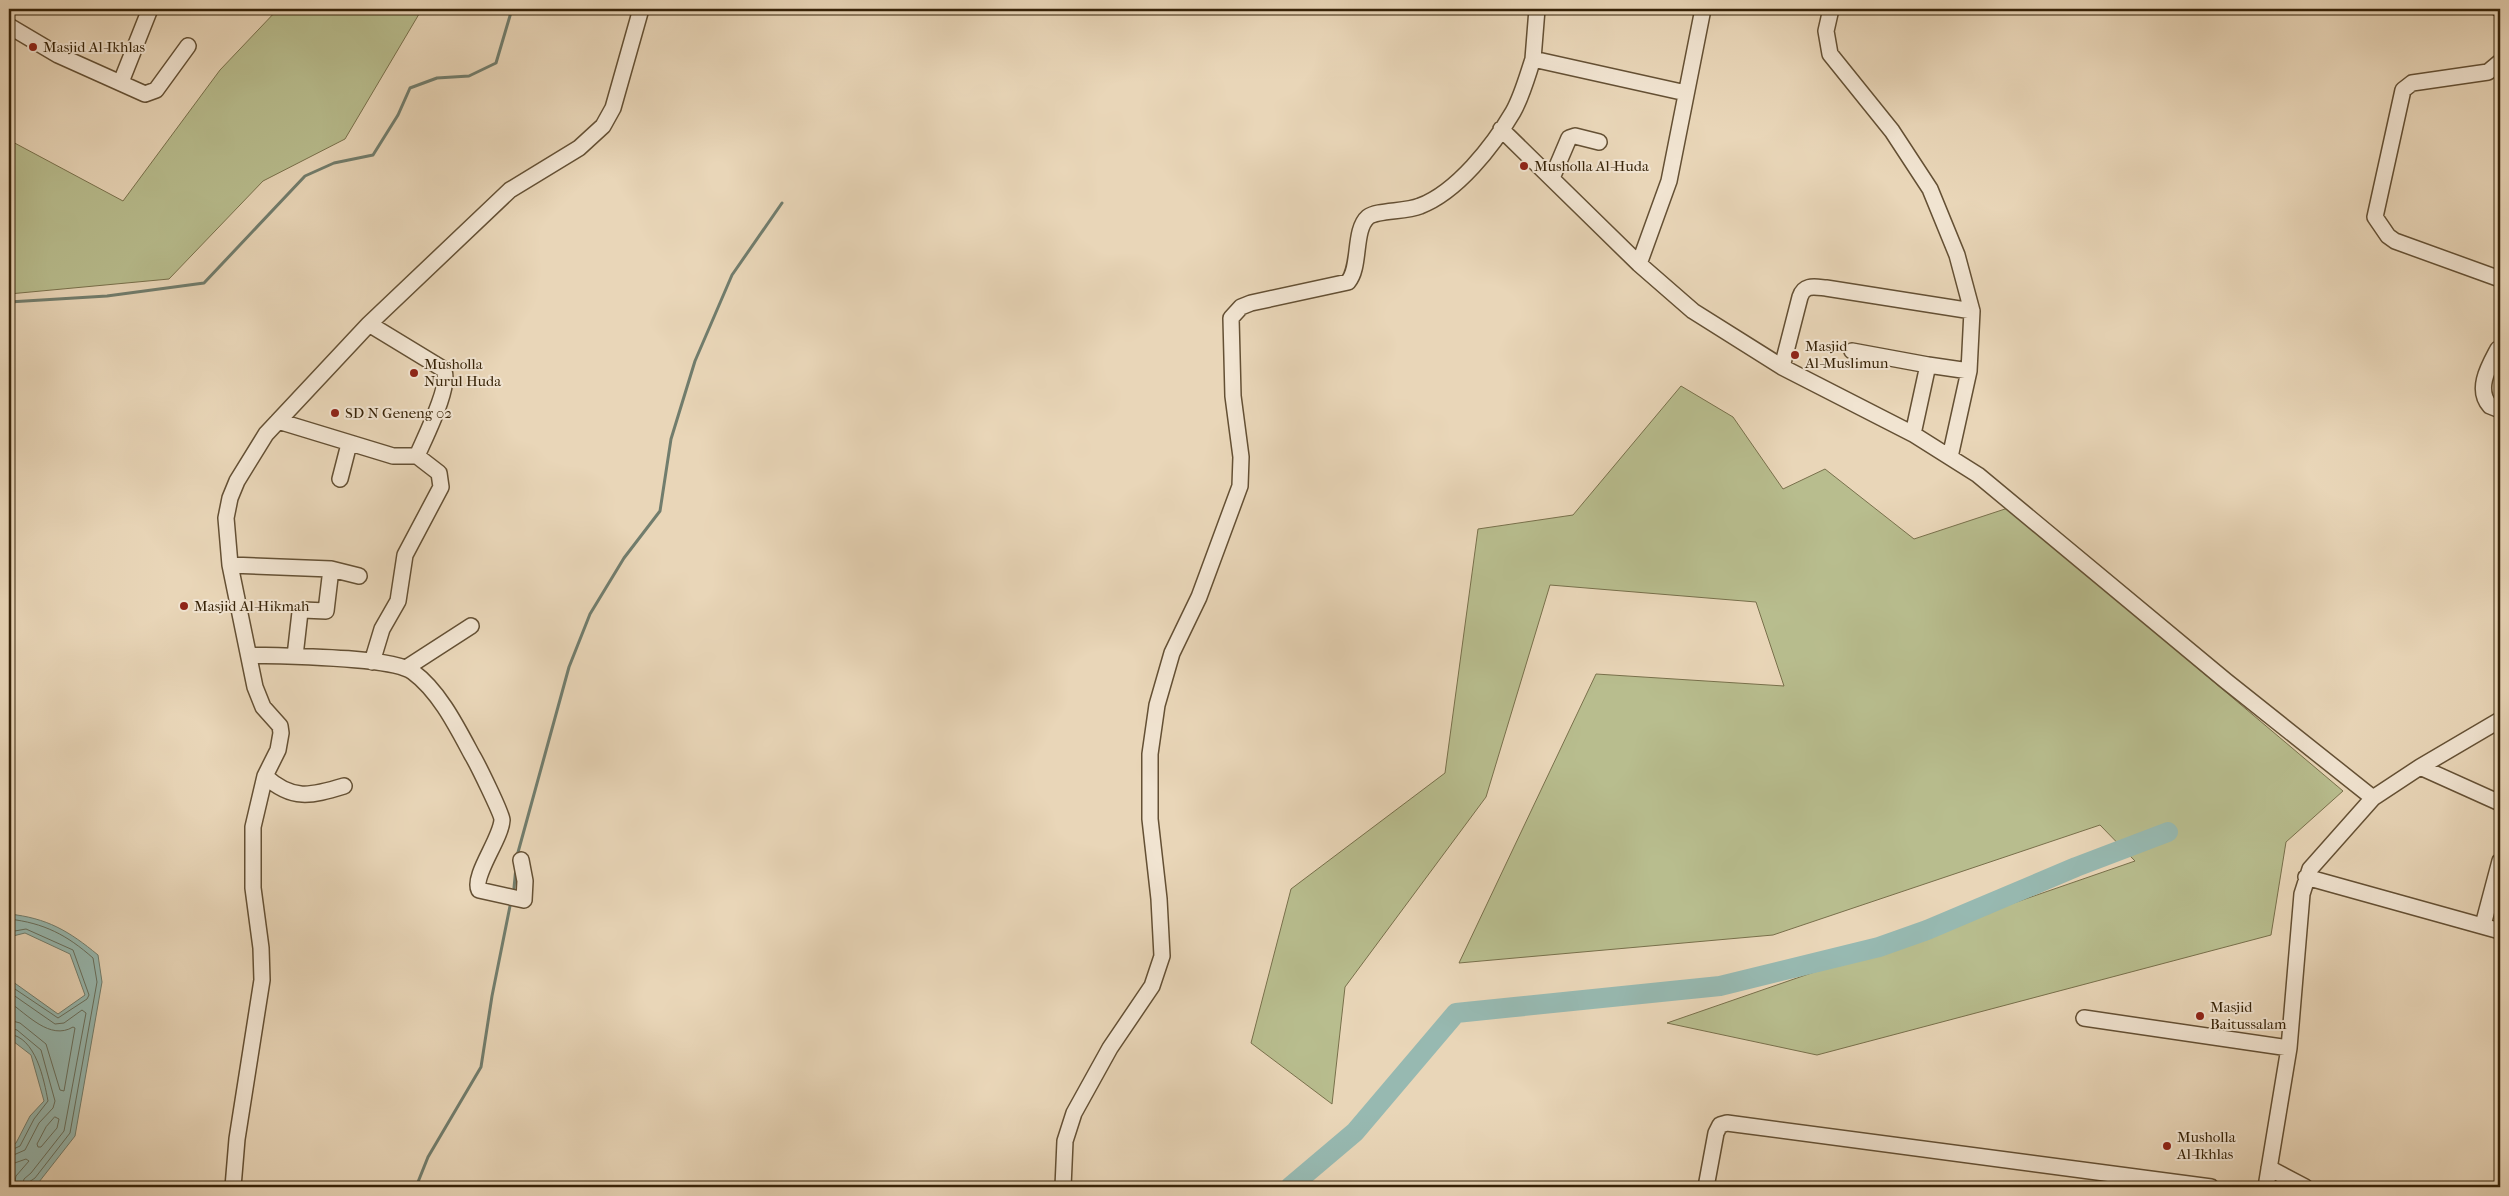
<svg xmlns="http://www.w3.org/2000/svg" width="2509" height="1196" viewBox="0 0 2509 1196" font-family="'IM FELL French Canon',serif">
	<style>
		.green { fill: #b8bd8e; stroke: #78704b }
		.water { fill: #97b9b1; stroke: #717d6d }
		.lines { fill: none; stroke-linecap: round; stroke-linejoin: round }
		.shore { stroke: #676e5c; stroke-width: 1 }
		.stream { stroke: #717d6d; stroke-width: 3 }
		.river { stroke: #97b9b1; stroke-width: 20 }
		.minor-casing { stroke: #645034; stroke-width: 18 }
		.minor { stroke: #f1e4d1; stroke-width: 15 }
		.poi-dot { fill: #8f2418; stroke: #f1e4d1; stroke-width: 2 }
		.labels { text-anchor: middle; stroke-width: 4; stroke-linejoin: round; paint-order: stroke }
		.poi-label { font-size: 15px; fill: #372308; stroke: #f1e4d1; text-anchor: start }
	</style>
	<rect width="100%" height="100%" fill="#e9d6b8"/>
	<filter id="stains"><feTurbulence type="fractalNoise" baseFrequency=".004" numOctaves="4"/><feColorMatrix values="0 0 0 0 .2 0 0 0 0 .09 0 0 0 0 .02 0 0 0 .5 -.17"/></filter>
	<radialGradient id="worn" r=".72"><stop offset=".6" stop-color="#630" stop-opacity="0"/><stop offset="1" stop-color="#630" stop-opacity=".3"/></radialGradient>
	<path class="green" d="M278,9h144l-77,130 -82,42 -94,98 -160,15v-154l114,61 97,-131z
		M1681,386l52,31 50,72 42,-20 89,70 94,-31 335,283 -57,51 -15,93 -454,120 -150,-32 468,-162 -35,-36 -327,110 -314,28 137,-289 188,12 -28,-84 -206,-17 -64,212 -141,190 -13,117 -81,-61 40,-154 154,-116 33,-244 95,-14z"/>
	<path class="water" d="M9,914c38,4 60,17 89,41l4,27 -27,154 -36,46 -10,5h-20v-40l7,-4 14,-27 14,-15 -13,-46 -22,-17v-59l49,35 27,-19 -15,-41 -45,-21 -16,4z"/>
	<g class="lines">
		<path class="shore" d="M9,919c35,4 58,16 84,39l4,24 -27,151 -35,45 -6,4 -1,5
			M9,932l17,-3 47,21 16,45 -2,4 -29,19 -49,-33
			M9,992l46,32 9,-1 18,-13 4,3 -22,118 -33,42 -7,6 -2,8
			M9,1002c18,12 41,39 64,25l2,1 -11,63 -4,-1 -14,-46 -26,-21 -11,-3
			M9,1028l8,2 24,20 14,51 -2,7 -14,15 -14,27 -16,7
			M9,1034c27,3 35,46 39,67l-14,18 -14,27 -11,5
			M55,1117l4,2 -2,9 -16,19h-3l-1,-3 9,-17z
			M9,1165l17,-6 3,2 -13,15 -2,11"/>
		<path class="stream" d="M9,302l98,-6 97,-13 101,-107 29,-13 39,-8 25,-40 12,-27 27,-10 32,-2 27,-13 16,-54
			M517,856l52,-189 21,-53 34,-56 36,-47 11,-72 24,-78 37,-86 50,-72
			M514,888l2,-21
			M416,1187l12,-30 53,-90 11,-71 18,-90"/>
		<path class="river" d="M1290,1187l65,-55 101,-119 264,-27 159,-39 48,-17 149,-63 92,-35"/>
		<defs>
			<path id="minor" d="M1537,9l-4,50 153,34
				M1703,9l-34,172 -30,83 54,47 89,56 131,67 65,41 248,206 147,117
				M1831,9l-5,22 4,23 62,77 38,58 27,66 15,56 -3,60 -19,86
				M2499,9h1
				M9,26l49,29 87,39 11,-4 32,-44
				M2500,62l-12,10 -76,11 -9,7 -28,127 13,19 7,5 105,38
				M121,82l29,-73
				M1501,129l138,135
				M1552,178l17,-40 6,-2 24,6
				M2498,349c-9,17 -23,40 -8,57l10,4
				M1852,351l76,14 -15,69
				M1928,365l41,6
				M1782,367l18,-70c4,-13 15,-10 26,-9l146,23
				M278,421l115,35h24c7,-17 36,-73 26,-87l-74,-45
				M340,479l9,-35
				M230,565l101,4 28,7
				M249,655c30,1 143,1 164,17 26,19 44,55 59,83 5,8 30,59 30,65 -1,19 -30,56 -23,70l45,10 1,-19 -4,-21
				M295,656l5,-44 3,-2 23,1 5,-42
				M372,662l10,-33 16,-28 7,-46 36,-68 -2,-14 -22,-17
				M406,668l65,-42
				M2420,767l80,36
				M265,776c27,25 46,20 79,10
				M2306,877l194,54
				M2483,925l17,-64
				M2084,1018l205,30
				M2269,1168l36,19
				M233,1187l4,-48 25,-159 -1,-32 -8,-60v-61l12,-51 13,-26 3,-17 -1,-7 -17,-19 -8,-20 -25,-122 -4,-47 4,-20 7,-17 29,-47 103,-110 141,-134 69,-42 24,-22 10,-18 28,-99
				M1063,1187l2,-46 9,-28 36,-65 42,-62 10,-30 -3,-57 -9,-80v-65l7,-49 15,-52 27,-56 41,-111 1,-29 -8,-61 -2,-78 10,-11 10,-4 97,-21c13,-15 5,-52 20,-65 9,-7 38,-5 52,-11 37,-14 73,-60 93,-94 9,-16 14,-35 20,-53
				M1706,1187l10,-54 4,-8 7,-2 484,64
				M2266,1187l23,-139 13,-154 8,-25 63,-71 47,-31 80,-47"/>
		</defs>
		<use href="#minor" class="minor-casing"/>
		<use href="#minor" class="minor"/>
	</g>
	<g class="poi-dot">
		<circle cx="33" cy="47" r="5"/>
		<circle cx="1524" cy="166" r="5"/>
		<circle cx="1795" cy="355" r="5"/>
		<circle cx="414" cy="373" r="5"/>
		<circle cx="335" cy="413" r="5"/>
		<circle cx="184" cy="606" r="5"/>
		<circle cx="2200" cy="1016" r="5"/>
		<circle cx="2167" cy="1146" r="5"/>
	</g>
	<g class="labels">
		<g class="poi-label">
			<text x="43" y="52">Masjid Al-Ikhlas</text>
			<text x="1534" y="171">Musholla Al-Huda</text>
			<text x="1805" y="351">Masjid<tspan x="1805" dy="17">Al-Muslimun</tspan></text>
			<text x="424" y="369">Musholla<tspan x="424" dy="17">Nurul Huda</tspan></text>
			<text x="345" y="418">SD N Geneng 02</text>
			<text x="194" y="611">Masjid Al-Hikmah</text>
			<text x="2210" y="1012">Masjid<tspan x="2210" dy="17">Baitussalam</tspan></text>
			<text x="2177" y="1142">Musholla<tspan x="2177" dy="17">Al-Ikhlas</tspan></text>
		</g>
	</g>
	<rect width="2509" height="1196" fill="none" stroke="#e9d6b8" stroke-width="30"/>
	<rect x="10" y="10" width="2489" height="1176" fill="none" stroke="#372308" stroke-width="2.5"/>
	<rect x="15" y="15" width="2479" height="1166" fill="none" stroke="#372308"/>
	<rect width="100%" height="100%" filter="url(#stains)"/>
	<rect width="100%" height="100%" fill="url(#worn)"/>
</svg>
